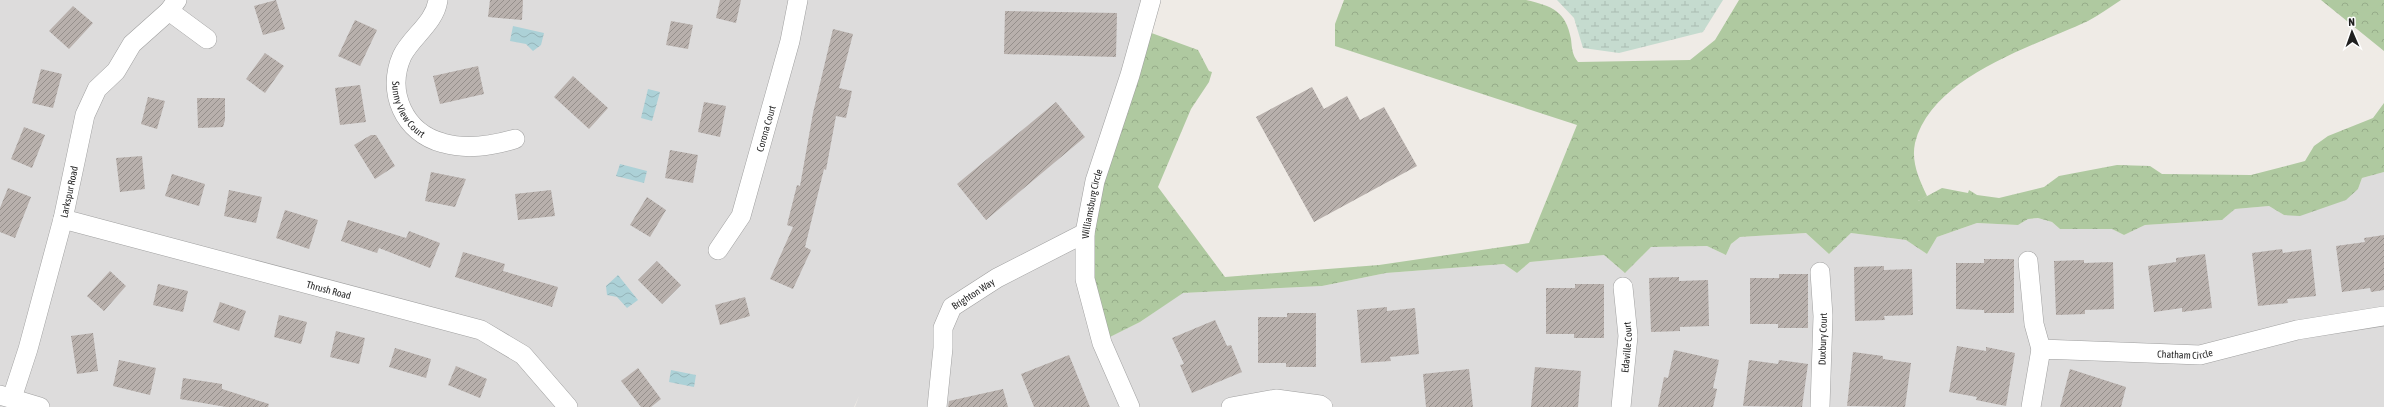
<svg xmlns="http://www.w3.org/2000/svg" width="2384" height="407" viewBox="0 0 2384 407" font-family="'Asap Condensed',sans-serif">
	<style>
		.residential { fill: #dddcdc }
		.forest { fill: url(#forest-crowns) }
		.wetland { fill: url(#wetland-marsh) }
		.water { fill: url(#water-waves) }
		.building { fill: url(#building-hatch) }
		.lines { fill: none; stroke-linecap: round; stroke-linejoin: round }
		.street-casing { stroke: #a0a0a0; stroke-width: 20 }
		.street { stroke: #fff; stroke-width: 19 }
		.labels { text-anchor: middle; stroke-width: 4; stroke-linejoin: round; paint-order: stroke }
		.street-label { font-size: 10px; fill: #1f1f1f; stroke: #fff }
	</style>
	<defs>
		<pattern id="forest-crowns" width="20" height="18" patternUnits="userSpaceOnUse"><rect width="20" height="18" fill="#afc9a0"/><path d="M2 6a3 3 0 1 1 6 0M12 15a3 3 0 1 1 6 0" fill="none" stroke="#96ac89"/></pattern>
		<pattern id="wetland-marsh" width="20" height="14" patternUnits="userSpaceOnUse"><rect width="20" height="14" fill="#c5dbcf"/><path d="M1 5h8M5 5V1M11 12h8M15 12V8" fill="none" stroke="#a9bcb1"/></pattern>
		<pattern id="water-waves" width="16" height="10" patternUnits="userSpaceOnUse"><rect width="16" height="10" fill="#acd1d7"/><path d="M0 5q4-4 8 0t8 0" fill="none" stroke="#94b3b8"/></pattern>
		<pattern id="building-hatch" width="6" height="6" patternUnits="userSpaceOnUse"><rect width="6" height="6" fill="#b8b0ac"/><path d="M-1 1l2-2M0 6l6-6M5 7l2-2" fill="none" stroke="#958f8b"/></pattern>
	</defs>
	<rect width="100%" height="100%" fill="#efebe6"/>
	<path class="residential" d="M0,0h1154l-48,339 34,-17 42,-29 140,-7 64,-13 118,-9 13,9 13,-11 74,-7 21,18 26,-26 56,-1 19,9 5,-11 9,-7 66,-4 23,21 22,-21 55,7 21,14 10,-17 40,-14 41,2 10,-6 10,-1 14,4 8,7h52l12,6 21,-10 77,-5 13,-11 34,-3 15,9 74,-26 4,-11 22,-6v235h-1529l4,-11 -5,11h-854z"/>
	<path class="forest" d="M1344,0h182c26,6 40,11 45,39 1,9 1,16 7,23l112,-2 25,-20 24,-40h382c-11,7 -22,15 -33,21 -56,26 -156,55 -173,122 -4,19 4,36 12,53l-9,5 24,-13 26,5 1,-3 8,5 22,3 45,-11 15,-11 58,-11 33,1 12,8 89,1 54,-14 9,-15 14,-10 45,-18 11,-15v69l-22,6 -4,11 -12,11 -46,16 -16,-1 -15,-9 -34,3 -13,11 -77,5 -21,10 -12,-6h-52l-8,-7 -14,-4 -10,1 -10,6 -41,-2 -40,14 -10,17 -21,-14 -55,-7 -22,21 -23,-21 -66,4 -9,7 -5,11 -19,-9 -56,1 -26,26 -21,-18 -74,7 -13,11 -13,-9 -118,9 -64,13 -139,7 -43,29 -34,17 -21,-94 61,-214 52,19 11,21 3,1 -3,10 -18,27 -33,78 67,90 154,-12 150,-22 48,-118 -242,-79v-22z
		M2321,0h63v51z"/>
	<path class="wetland" d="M1557,0h166l-20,32 -84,21 -36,-5 -9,-30z"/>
	<path class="water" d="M513,26l31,7 -3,12 -8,6 -7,-7 -16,-3z
		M648,89l12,3 -8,29 -11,-3z
		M620,164l27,7 -3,12 -28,-7z
		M618,275l20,25 -11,8 -10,-11 -10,-2 -1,-9z
		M671,370l25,5 -2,12 -25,-5z"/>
	<path class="building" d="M276,0l9,29 -22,6 -9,-29z
		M490,0h33l-1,20 -34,-3z
		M720,0h21l-5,23 -20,-5z
		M73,6l20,17 -24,26 -20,-18z
		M1005,11l112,2 -1,44 -112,-3z
		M355,20l22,10 -17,36 -22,-10z
		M671,21l22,4 -5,24 -22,-4z
		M833,29l20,5 -14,54 13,3 -6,27 -10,-2 -10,54 -2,-1 -19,78 6,3 -18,39 -23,-10 23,-52 -6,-2 10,-40 3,1 13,-73z
		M265,53l19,13 -19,27 -19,-14z
		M478,66l6,28 -44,10 -7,-28z
		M41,69l21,5 -9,34 -21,-5z
		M573,76l35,32 -19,21 -35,-32z
		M360,85l6,37 -26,3 -5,-37z
		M1312,87l12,22 23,-13 13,24 24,-13 33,59 -103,56 -58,-105z
		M148,97l17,4 -8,28 -16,-5z
		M197,98h28v22l-2,7 -25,1z
		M704,102l22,4 -6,31 -22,-5z
		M1056,102l29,35 -99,83 -29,-36z
		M24,127l21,8 -13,33 -21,-9z
		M371,135h5l19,31 -20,13 -21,-34z
		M670,150l28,5 -5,28 -28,-5z
		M142,156l3,33 -25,3 -4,-34z
		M431,172l35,7 -11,28 -30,-6z
		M172,174l33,10 -6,22 -34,-10z
		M8,188l23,9 -16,41 -15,-6v-24z
		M229,190l33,7 -6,26 -32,-7z
		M551,190l4,26 -37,4 -3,-26z
		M647,197l19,13 -16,27 -20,-12z
		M285,210l33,10 -9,29 -33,-11z
		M348,220l58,18 3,-7 31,12 -10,25 -51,-20 -2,5 -36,-12z
		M2384,235v55l-13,2 -1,-4 -28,4 -6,-46 29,-4 -1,-4z
		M2282,249l1,4 28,-4 5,47 -29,3 1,4 -30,3 -6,-53z
		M463,252l42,12 -2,7 55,16 -6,20 -97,-30z
		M2205,254l7,54 -30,4v-4l-28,4 -6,-46 28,-4v-4z
		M1984,259h30v54h-30v-3l-28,-1v-46h28z
		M2084,260v3l29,-1 1,47 -29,1v4l-29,1 -2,-54z
		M657,261l24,24 -19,19 -24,-24z
		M1884,266v4l28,-1 1,46 -29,1 1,4 -30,1 -1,-54z
		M110,271l16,15 -22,25 -17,-15z
		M1779,274h29v54h-30v-4h-28v-46h29z
		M1679,277v4l29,-1 1,46 -29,1v4l-29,1 -2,-54z
		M158,284l30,7 -5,21 -30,-7z
		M1575,284h29v54h-30v-4h-28v-46h29z
		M745,297l5,19 -30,9 -5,-20z
		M220,302l26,9 -7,20 -26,-9z
		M1387,307v4l28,-3 4,46 -29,3 1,4 -30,2 -4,-53z
		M1287,313h29v54h-30v-4h-28v-46h29z
		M279,315l28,7 -6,22 -27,-7z
		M1215,320l12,26 4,-1 11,27 -50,21 -12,-28 4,-1 -12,-26z
		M336,331l29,7 -6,26 -29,-7z
		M93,333l5,38 -21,3 -6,-38z
		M1957,346l29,5v-4l29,6 -9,53 -30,-6 1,-3 -28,-5z
		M395,348l36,11 -5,19 -37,-11z
		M1674,350l45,10 -6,28 4,1 -4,18h-55l6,-30 4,1z
		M1853,352l30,4v3l28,4 -6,44 -58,-1z
		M1069,355l21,52h-56l-13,-33z
		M119,360l37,8 -6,27 -37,-9z
		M1749,360l29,4 1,-4 29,4 -6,43 -59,-1z
		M456,366l31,13 -7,19 -32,-13z
		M1535,367l46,4 -3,36h-47z
		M638,368l23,31 -10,8h-10l-20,-26z
		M1469,369l4,38h-47l-3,-33z
		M2070,369l56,18 -5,20h-61z
		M183,378l39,6v5l47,15 -1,3h-42l-46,-8z
		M1003,389l5,18h-60l1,-6z"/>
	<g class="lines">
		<defs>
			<g id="street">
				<path id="s1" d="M438,0c-3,23 -27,37 -36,56 -16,36 2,77 41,87 24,7 48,3 72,-4"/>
				<path d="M169,11l38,28"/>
				<path id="s2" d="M63,219l418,111 42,25 45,52"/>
				<path id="s3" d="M718,250l23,-34 49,-175 8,-41"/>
				<path d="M2028,261l6,63 7,25"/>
				<path d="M0,395l40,12"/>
				<path id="s4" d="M12,398l16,-49 35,-130 22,-104 12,-26 19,-18 16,-27 37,-33 8,-11"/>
				<path id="s5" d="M937,407l6,-59v-20l9,-21 45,-29 88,-45"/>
				<path id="s6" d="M1130,407l-28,-64 -17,-64v-46l10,-52 35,-106 21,-75"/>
				<path d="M1231,407l45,-8 44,6 3,2"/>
				<path id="s7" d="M1621,407l7,-71 -5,-49"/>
				<path id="s8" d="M1820,407l3,-91 -3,-44"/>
				<path id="s9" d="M2031,407l10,-58 159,6 97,-25 87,-14"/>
			</g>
		</defs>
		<use href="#street" class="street-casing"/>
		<use href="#street" class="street"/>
	</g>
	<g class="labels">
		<g class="street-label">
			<text dy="4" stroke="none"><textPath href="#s1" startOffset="125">Sunny View Court</textPath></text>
			<text dy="4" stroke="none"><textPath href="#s3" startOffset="132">Corona Court</textPath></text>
			<text dy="4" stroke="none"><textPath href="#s4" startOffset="214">Larkspur Road</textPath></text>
			<text dy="4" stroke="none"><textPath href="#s6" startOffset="212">Williamsburg Circle</textPath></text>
			<text dy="4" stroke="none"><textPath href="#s2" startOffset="275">Thrush Road</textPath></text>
			<text dy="4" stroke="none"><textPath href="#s5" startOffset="127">Brighton Way</textPath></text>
			<text dy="4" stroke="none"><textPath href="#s8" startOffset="68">Duxbury Court</textPath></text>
			<text dy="4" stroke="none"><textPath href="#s7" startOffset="60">Edaville Court</textPath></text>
			<text dy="4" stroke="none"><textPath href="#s9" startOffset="203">Chatham Circle</textPath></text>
		</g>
	</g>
	<g transform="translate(2352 32) rotate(358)" stroke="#ffffff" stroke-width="3" paint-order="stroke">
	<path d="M0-3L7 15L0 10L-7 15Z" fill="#1f1f1f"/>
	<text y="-6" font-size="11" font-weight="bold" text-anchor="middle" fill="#1f1f1f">N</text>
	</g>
</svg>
